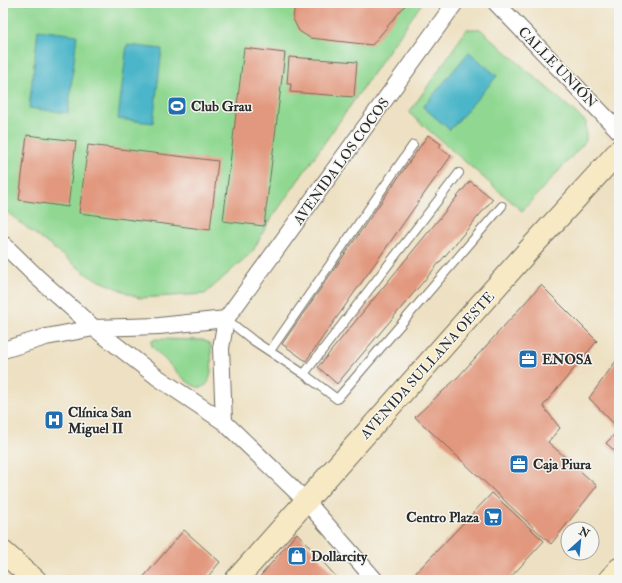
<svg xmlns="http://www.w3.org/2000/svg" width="622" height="583" viewBox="0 0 622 583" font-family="'IM FELL Double Pica',serif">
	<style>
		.green { fill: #90d892; stroke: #5e825e }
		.water { fill: #4bb6c9; stroke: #3b707a }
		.building { fill: #e2987e }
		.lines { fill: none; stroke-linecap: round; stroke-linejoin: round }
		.lane-casing { stroke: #6f6b60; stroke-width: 10 }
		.street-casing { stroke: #6f6b60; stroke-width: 18 }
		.secondary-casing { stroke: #6f6b60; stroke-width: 24 }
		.lane { stroke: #fff; stroke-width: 8 }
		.street { stroke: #fff; stroke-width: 16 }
		.secondary { stroke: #f7e9c3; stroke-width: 22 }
		.labels { text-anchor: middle; stroke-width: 3; stroke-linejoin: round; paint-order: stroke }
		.street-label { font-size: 14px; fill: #2b2b2b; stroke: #f6f6f2 }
		.poi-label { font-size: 14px; font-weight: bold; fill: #2b2b2b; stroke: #f6f6f2; text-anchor: start }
	</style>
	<rect width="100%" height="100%" fill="#f6f6f2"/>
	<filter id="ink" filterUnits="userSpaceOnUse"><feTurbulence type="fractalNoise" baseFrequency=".025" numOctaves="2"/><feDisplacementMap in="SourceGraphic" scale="8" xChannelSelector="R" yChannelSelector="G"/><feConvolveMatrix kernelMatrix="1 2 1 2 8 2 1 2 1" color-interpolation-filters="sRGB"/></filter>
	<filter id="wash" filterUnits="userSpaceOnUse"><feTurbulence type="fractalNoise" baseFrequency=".012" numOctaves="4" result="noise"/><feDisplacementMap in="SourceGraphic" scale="16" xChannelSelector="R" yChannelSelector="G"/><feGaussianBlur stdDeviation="0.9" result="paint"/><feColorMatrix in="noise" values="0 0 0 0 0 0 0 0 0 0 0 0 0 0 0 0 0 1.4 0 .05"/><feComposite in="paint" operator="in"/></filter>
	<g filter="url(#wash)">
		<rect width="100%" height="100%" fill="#eee1c3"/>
		<path class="green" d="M3,3h419l-155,222 -14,26 -48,43 -66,4 -50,-22 -86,-67z
			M467,29h13l106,93v19l-64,70 -113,-98z
			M155,339l48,1 6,3 2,3c0,10 2,24 -2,34 -8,21 -33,-9 -40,-16 -6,-6 -12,-12 -17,-18l-1,-4z"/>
		<path class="water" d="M38,30l39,5 -9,78 -39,-5z
			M127,45l35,4 -9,74 -35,-4z
			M469,52l28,24 -47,54 -27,-23z"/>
		<g id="blocks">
			<path class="building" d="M295,3h112l-35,42 -62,-7 -11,-7 -6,-12z
				M244,48l41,5 -21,173 -41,-5z
				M289,57l68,5 -3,35 -64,-5 1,-8h-4z
				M27,135l49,6 -8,66 -49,-7z
				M428,135l13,9 -2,3 12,9 -145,205 -24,-17z
				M88,145l130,16 -8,69 -131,-17z
				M470,181l23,18 -156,185 -19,-17z
				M541,285l56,56 -54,65 17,22 -12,14 49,44 -46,58 -136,-127 43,-40z
				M619,357v72l-30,-31z
				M619,430v25l-13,-12z
				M492,493l52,48 -36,39h-99z
				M184,530l36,32 -15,18h-64z
				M297,533l42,47h-82z"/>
		</g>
	</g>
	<g filter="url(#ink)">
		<use href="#blocks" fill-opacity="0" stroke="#6f6b60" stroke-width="1"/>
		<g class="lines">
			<defs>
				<path id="lane" d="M226,319l28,22 50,33 33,25 165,-193
					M270,351l143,-206
					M304,374l155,-201"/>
				<path id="street" d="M496,3l123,128
					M3,244l35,34 56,50 63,49 67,45 82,79 69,79
					M3,350l43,-13 48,-9 65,-2 67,-7
					M224,422l-3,-74 5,-29 229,-316"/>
				<path id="secondary" d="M3,552l32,28
					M236,580l291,-328 92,-101
					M609,580l10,-11"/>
			</defs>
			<use href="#lane" class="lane-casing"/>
			<use href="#street" class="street-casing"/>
			<use href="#secondary" class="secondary-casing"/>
			<use href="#lane" class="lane"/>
			<use href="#street" class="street"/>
			<use href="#secondary" class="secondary"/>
		</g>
	</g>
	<defs>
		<symbol id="stadium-square" viewBox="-11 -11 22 22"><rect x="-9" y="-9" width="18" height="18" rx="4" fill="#1f6fb2" stroke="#f6f6f2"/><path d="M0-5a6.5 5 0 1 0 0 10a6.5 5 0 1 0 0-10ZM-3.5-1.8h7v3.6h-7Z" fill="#fff"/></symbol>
		<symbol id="office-square" viewBox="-11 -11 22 22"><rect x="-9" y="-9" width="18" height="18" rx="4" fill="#1f6fb2" stroke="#f6f6f2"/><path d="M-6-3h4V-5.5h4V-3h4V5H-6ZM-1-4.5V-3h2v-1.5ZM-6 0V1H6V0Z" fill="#fff"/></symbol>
		<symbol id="hospital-square" viewBox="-11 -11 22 22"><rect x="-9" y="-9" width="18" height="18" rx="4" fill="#1f6fb2" stroke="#f6f6f2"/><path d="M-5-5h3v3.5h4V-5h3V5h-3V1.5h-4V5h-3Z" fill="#fff"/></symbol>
		<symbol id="supermarket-square" viewBox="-11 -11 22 22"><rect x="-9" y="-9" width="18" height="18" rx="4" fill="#1f6fb2" stroke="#f6f6f2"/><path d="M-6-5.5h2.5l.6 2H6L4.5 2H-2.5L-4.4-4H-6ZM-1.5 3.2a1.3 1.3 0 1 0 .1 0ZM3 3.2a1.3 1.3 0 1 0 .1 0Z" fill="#fff"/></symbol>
		<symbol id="shop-square" viewBox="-11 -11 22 22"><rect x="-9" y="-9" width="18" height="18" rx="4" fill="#1f6fb2" stroke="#f6f6f2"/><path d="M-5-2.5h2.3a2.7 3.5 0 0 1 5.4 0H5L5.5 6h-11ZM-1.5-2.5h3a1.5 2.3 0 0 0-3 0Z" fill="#fff"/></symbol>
	</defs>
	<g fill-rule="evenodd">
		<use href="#stadium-square" x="166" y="95" width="22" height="22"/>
		<use href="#office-square" x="517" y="348" width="22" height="22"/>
		<use href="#hospital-square" x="43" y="409" width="22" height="22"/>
		<use href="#office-square" x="508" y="453" width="22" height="22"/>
		<use href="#supermarket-square" x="482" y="506" width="22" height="22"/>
		<use href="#shop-square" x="286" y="545" width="22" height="22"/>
	</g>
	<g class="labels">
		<g class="street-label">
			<text transform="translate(558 67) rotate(46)" y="5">CALLE UNIÓN</text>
			<text transform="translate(341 161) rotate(-54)" y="5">AVENIDA LOS COCOS</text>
			<text transform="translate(427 365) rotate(-48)" y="5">AVENIDA SULLANA OESTE</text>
		</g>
		<g class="poi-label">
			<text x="191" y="111">Club Grau</text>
			<text x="542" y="364">ENOSA</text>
			<text x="68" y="417">Clínica San<tspan x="68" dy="16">Miguel II</tspan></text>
			<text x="533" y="469">Caja Piura</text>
			<text x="479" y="522" text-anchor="end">Centro Plaza</text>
			<text x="311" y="561">Dollarcity</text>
		</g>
	</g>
	<rect width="622" height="583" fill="none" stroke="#f6f6f2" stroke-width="16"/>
	<g transform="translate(580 541) rotate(27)"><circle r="19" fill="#f6f6f2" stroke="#a5a5a2"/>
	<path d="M0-3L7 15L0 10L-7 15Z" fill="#1f6fb2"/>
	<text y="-6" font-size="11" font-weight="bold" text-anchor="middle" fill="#2b2b2b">N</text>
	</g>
</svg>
